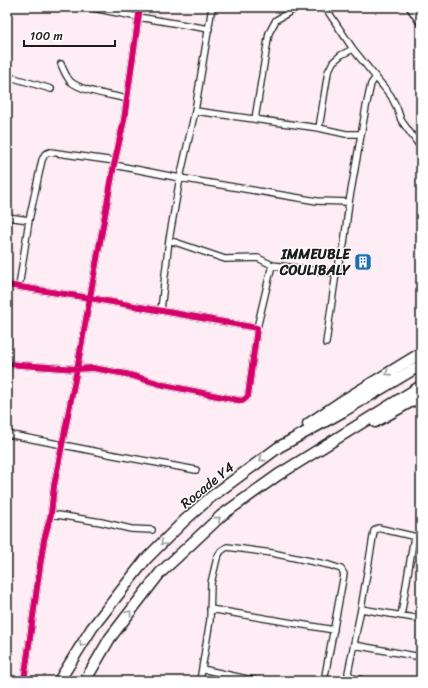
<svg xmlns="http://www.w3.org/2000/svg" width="428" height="688" viewBox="0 0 428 688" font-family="Sriracha,sans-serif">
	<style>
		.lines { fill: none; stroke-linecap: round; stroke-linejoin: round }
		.street-casing { stroke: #1c1c1c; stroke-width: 8 }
		.secondary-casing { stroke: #1c1c1c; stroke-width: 11 }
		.highway-casing { stroke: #1c1c1c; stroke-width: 13 }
		.street { stroke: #fff; stroke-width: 5.5 }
		.secondary { stroke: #fff; stroke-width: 8 }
		.highway { stroke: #fff; stroke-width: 10 }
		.cycleway-casing { stroke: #fff; stroke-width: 8 }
		.cycleway { stroke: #d6006c; stroke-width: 6 }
		.oneway { stroke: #999 }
		.labels { text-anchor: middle; stroke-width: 3; stroke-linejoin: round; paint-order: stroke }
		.poi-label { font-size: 14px; font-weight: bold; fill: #1c1c1c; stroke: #fff; text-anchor: end }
		.street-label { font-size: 14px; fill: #1c1c1c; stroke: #fff }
	</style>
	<rect width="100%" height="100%" fill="#feedf4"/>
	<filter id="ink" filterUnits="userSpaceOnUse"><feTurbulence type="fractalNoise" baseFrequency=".025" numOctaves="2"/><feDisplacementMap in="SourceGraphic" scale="8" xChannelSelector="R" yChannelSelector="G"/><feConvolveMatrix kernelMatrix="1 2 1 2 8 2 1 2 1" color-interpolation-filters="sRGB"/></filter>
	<g filter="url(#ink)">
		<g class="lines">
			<defs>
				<path id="street" d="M88,7l50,10 71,12
					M325,7l28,42 38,47 6,12 4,12 20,28
					M61,64c2,5 5,12 9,17 10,10 42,14 57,18
					M7,76l44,13
					M195,111l124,17 27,6h15
					M255,119l14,-86 7,-13 22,-13
					M319,128l9,-56 5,-10 8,-7 12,-6
					M114,165l66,13 137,23 32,1
					M7,217l22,3
					M169,240l56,19 33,-1 14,7 64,8
					M7,285l83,13 167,30 -9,68 -3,3 -3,2 -78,-16 -38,-11 -33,-6 -16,1 -70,-5
					M19,287l10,-67 13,-60 3,-6 5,-2 65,9
					M161,310l8,-70 11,-62 15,-67 17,-104
					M257,328l15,-63
					M326,343l10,-70 8,-29 5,-42 17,-95 5,-23 5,-7
					M7,434l107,21 82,15
					M51,514l50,8 30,7 21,1
					M210,609l124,21
					M361,609l60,10
					M401,616l13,-79
					M354,645l67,12
					M202,669l54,12
					M24,681l16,-115 4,-26 7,-26 3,-28 23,-117 37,-204 10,-45 16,-113
					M200,681l10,-61 1,-37 6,-25 4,-7 6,-4 45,6 57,12 12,4 3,5 -20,107
					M368,681l-16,-3 -4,-5 13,-64 13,-78 4,-3 43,10"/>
				<path id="secondary" d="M411,7l10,15"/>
				<path id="highway" d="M375,422l46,-26
					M308,424l36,-24 77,-47
					M59,681l33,-53 54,-69 39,-39 26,-23 68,-50 65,-36 77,-46
					M85,681l25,-43 50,-65 62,-58 56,-40 143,-89"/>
			</defs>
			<use href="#street" class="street-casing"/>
			<use href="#secondary" class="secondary-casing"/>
			<use href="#highway" class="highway-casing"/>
			<use href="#street" class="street"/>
			<use href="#secondary" class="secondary"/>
			<use href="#highway" class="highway"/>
			<defs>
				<path id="cycleway" d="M7,285l83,13 167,30 -9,68 -3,3 -3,2 -78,-16 -38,-11 -33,-6 -16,1 -70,-5
					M24,681l16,-115 4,-26 7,-26 3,-28 23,-117 37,-204 10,-45 16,-113"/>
			</defs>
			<use href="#cycleway" class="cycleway-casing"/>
			<use href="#cycleway" class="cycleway"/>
		</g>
		<defs><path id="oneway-chevron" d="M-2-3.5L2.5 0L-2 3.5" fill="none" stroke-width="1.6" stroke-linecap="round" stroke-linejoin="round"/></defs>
		<g class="oneway">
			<use href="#oneway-chevron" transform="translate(388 373) rotate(148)"/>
			<use href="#oneway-chevron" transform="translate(262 459) rotate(144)"/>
			<use href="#oneway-chevron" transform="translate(218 519) rotate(-42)"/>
			<use href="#oneway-chevron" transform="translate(163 543) rotate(134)"/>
			<use href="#oneway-chevron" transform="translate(129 613) rotate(-53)"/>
			<use href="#oneway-chevron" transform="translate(82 644) rotate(122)"/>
		</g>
	</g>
	<defs>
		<symbol id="building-square" viewBox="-11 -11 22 22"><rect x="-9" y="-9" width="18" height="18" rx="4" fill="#1f6fb2" stroke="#fff"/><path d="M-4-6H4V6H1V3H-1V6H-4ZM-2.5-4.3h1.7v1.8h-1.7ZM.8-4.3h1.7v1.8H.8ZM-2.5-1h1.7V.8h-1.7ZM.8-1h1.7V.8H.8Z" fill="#fff"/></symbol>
	</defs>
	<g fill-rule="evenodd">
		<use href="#building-square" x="353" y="252" width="20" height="20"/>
	</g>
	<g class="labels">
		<g class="poi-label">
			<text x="350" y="259">IMMEUBLE<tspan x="350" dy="16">COULIBALY</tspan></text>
		</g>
		<g class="street-label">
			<text transform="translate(207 485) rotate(-39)" y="5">Rocade Y4</text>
		</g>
	</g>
	<rect width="428" height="688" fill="none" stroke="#fff" stroke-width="24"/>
	<rect x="12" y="12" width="404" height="664" fill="none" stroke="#1c1c1c" stroke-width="1.5" filter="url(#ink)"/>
	<path d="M24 40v6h91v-6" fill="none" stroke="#1c1c1c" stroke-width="2"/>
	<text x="30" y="40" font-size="12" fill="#1c1c1c" stroke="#ffffff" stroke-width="3" paint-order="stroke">100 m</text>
</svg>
